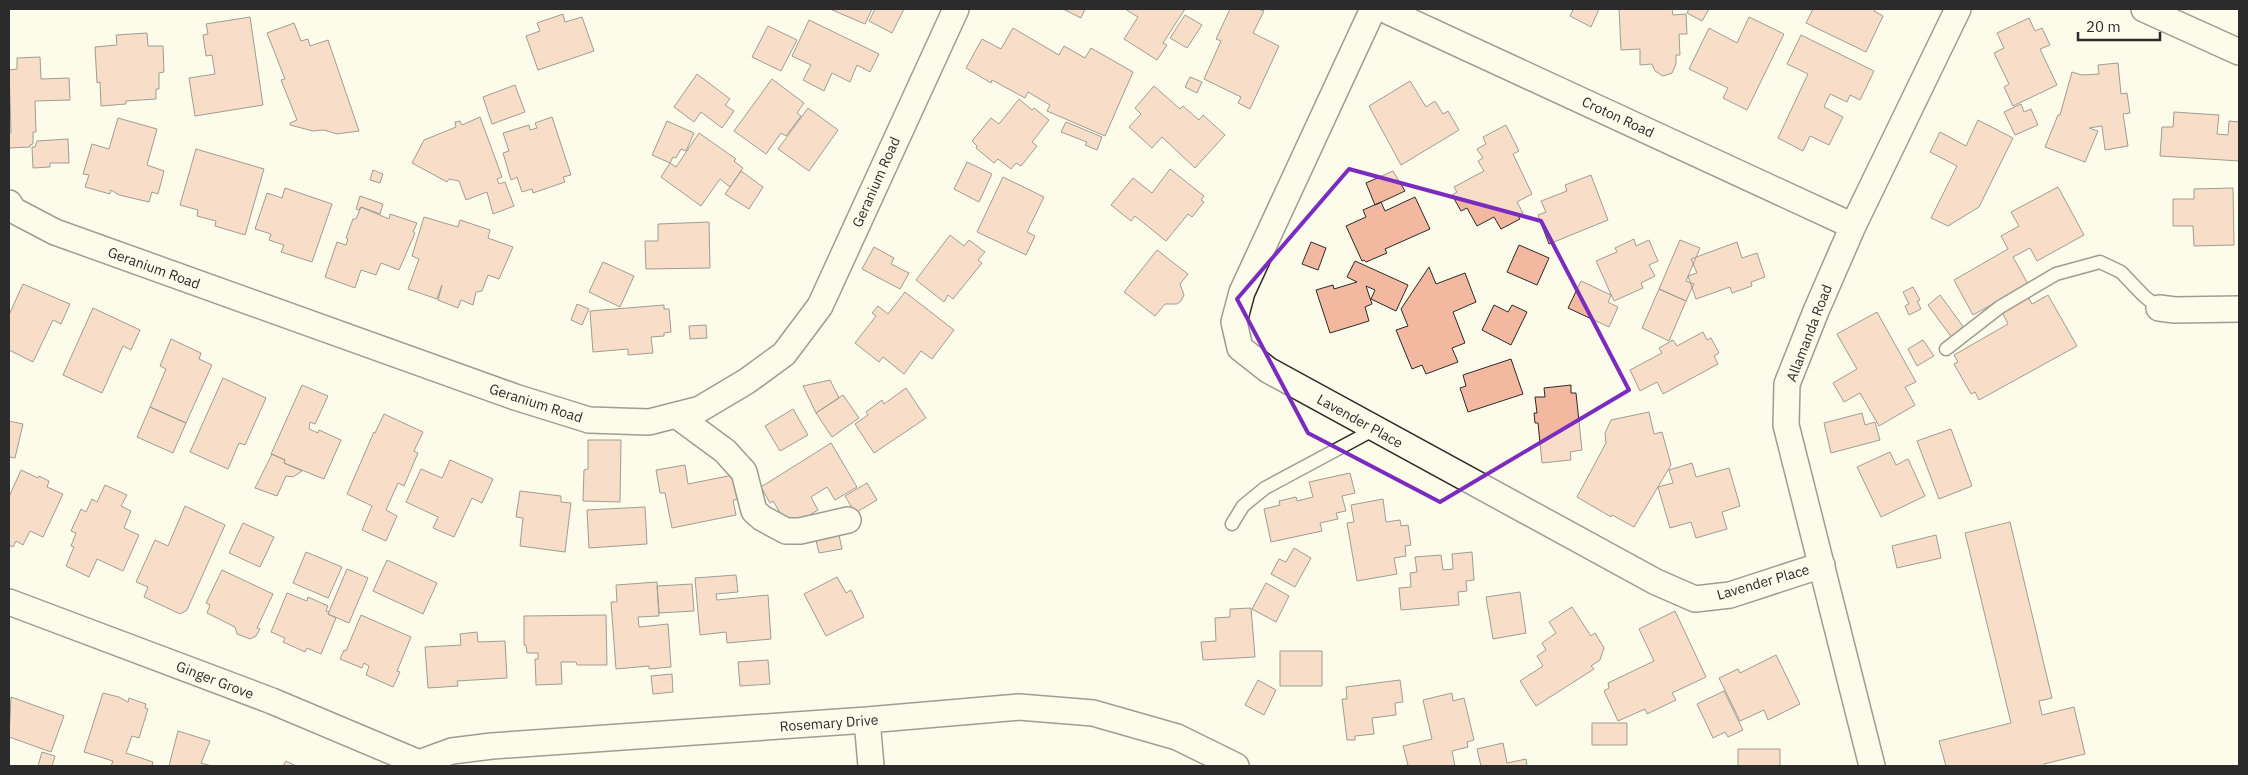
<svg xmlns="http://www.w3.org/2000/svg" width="2248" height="775" viewBox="0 0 2248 775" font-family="'IBM Plex Sans',sans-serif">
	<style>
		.building { fill: #f2b8a0; stroke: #2b2b2b }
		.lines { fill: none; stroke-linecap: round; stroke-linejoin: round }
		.lane-casing { stroke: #2b2b2b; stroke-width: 15 }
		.street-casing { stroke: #2b2b2b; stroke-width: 28 }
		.lane { stroke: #fdfbea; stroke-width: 12 }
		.street { stroke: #fdfbea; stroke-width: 25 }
		.marked { fill: none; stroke: #7b2cbf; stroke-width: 4; stroke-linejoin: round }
		.labels { text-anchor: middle; stroke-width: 4; stroke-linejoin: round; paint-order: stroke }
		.street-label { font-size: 14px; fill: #2b2b2b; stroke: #fdfbea }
	</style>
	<rect width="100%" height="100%" fill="#fdfbea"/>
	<path class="building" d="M830,9h42l-7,15z
		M875,9h29l-12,24 -23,-12z
		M1063,9h22l-4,9z
		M1125,9h60l-22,34 4,2 -10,15 -33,-21 14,-22z
		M1230,9h28l6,2 -11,22 26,13 -29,63 -12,-6 3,-6 -37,-18 17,-38 -5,-2z
		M1571,9h28l-8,18 -21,-11 3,-6z
		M1619,9h53l1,6 13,-1 1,20h-8l1,21h-4v9l-4,9 -9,3 -8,-5 -3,-7 -12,1v-16l-19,1z
		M1689,9h20l-7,12 -15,-8z
		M1813,9h62l-1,2 9,5 -17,36 -60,-29z
		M563,14l2,8 17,-5 12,34 -56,19 -12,-34 14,-5 -3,-8z
		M1185,15l17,10 -15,23 -17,-10z
		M250,17l13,88 -68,11 -6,-38 26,-4 -3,-19 -6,1 -3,-21 5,-1 -2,-10z
		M1749,17l35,17 -37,76 -24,-12 5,-10 -39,-19 20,-41 28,15z
		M2029,18l6,13 7,-3 8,17 -10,4 17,36 -44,21 -9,-19 5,-3 -15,-31 10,-5 -7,-15z
		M809,20l70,34 -9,18 -13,-7 -7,17 -18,-9 -8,18 -21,-11 8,-15 -19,-9z
		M294,23l7,18 7,-2 2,7 18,-6 31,91 -22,3 -13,-4 -11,1 -23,-6v-2l7,-3 -16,-40 4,-1 -18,-46z
		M768,26l29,14 -16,31 -29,-14z
		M1013,28l46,27 5,-9 21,12 6,-10 42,24 -28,64 -58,-25 3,-6 -22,-13 -3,6 -33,-18 -1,3 -25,-15 16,-29 19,10z
		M147,33l1,13h15l1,26 -5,1v16h-3v10l-30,2v3l-25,2 -1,-24 -3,1 -2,-36 22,-2 -1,-10z
		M1801,35l73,36 -14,29 -10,-5 -3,7 -17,-8 -6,13 19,10 -14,28 -19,-9 -7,15 -25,-13 30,-64 -21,-10z
		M40,57l1,22 28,-1 1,22 -35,1 1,31h-3v12l-3,1v2l-21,1v-15h2l-2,-63 8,-1v-11z
		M2118,63l3,31 6,-1 3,20 -7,1 5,32 -23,4 -3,-24 -13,2 9,3 -13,31 -40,-15 13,-32h2l12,-43 10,3 17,-1 -1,-9z
		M697,74l33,25 -5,6 9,6 -12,17 -21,-16 -7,10 -20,-15z
		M1190,77l12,5 -5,11 -12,-6z
		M772,79l32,24 -7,10 4,3 -15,20 -5,-3 -15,21 -32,-23z
		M1410,81l16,26 9,-6 8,13 5,-3 11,19 -58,35 -32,-59z
		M515,85l10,27 -33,12 -9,-27z
		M1154,86l26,23 3,-3 16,14 4,-5 22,20 -30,33 -33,-31 -10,11 -23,-21 12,-13 -6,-6z
		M1019,99l13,11 2,-2 15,12 -17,22 5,4 -16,20 -5,-3 -5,6 -13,-10 -4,4 -18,-15 1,-2 -5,-5 19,-23 8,6z
		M2021,104l3,8 7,-3 7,16 -23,10 -11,-23z
		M808,108l30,22 -29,41 -31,-22z
		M2174,112l45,3 -2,19 11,1 1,-14 10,1v39l-79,-5 2,-29h11z
		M480,117l22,60 -5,2 2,5 6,-2 9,24 -21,8 -6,-22 -21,8 -7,-19 -10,-2 -2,3 -35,-19 12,-23 32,-13 -1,-5 5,-1 2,4z
		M552,117l19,58 -8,2 2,5 -32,11 -1,-4 -10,3 -5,-15 -6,3 -8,-27 6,-2 -6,-18 26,-8 1,5 7,-2 -2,-5z
		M118,118l39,11 -10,36 17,6 -6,23 -6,-2 -3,10 -30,-7 -8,-5 -1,4 -25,-7 4,-12 -6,-1 9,-30 17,5z
		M1978,120l35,18 -34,69 -31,19 -17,-8 26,-52 -27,-14 10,-20 26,14z
		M667,121l27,12 -8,18 -5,-2 -5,9 -3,-1 -3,6 -18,-8z
		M1066,122l36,15 -5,13 -12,-5 2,-3 -26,-10z
		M1506,125l13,26 -6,3 19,40 -15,8 6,11 -5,3 2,3 -19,10 -7,-12 -17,9 -10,-18 -6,3 -9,-16 5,-3 -3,-5 30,-16 -6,-10 5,-3 -6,-9 9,-5 -3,-7z
		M699,133l37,26 -2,2 9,7 -13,19 -10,-8 -19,27 -40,-29 9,-14 6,4z
		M68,139l1,24h-19v4l-17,1 -1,-21h3l2,-6z
		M196,149l68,20 -19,66 -30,-9 1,-5 -19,-5 1,-6 -18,-5z
		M967,162l25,12 -13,28 -25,-13z
		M1170,169l34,27 -3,4 3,2 -12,15 -4,-3 -22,27 -31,-25 -4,5 -20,-16 22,-27 19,15z
		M373,170l10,4 -3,9 -10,-3z
		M741,171l22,16 -14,22 -24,-15z
		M1393,171l12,20 -30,14 -9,-22z
		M1591,175l17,45 -59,24 -11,-29 8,-3 -5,-11 26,-10 -2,-6z
		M1003,177l41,20 -17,35 8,4 -9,19 -49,-23z
		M2058,187l26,48 -47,26 -7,-13 -17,9 15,27 -55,31 -19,-35 54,-31 -7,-13 18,-10 -8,-14z
		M285,188l47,16 -20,58 -31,-10 3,-7 -15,-5 2,-6 -16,-5 12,-36 15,5z
		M2233,188l1,57 -40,1 -1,-20h-20v-27h21v-10z
		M360,196l23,8 -3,10 -19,-7 -2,3 -3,-1z
		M1415,197l15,32 -45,20 2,4 -21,9 -2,-2 -2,1 -16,-35 20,-9 -3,-7 18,-8 4,9z
		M361,207l28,12 1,-5 27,9 -4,9 2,1 -16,37 -18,-7 -5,12 -15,-5 -6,18 -30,-11 12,-35 9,3 2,-6 -2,-1 7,-19h3z
		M424,217l34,10 2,-7 30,10 -2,8 25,9 -14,32 -11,-4 -6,16 -6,1 -3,13 -12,-5 -3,8 -20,-8 4,-15 -5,14 -29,-10 11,-30 -7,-3z
		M709,222l1,46 -64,1 -1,-28h13v-17z
		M950,235l14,11 5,-6 16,12 -7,8 4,3 -29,36 -5,-4 -4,7 -28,-22z
		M1634,239l2,7 13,-6 9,21 -9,4 6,11 -14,7 2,5 -29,13 -18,-40 21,-9 -2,-4z
		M1680,240l20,8 -14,33 8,3 -8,17 -27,-12z
		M1311,242l15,6 -8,22 -16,-6z
		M1737,242l5,16 15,-5 8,24 -14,5 1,4 -20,7 -2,-6 -34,12 -8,-23 9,-3 -6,-14z
		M1519,245l30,13 -12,27 -30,-13z
		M874,247l20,11 -3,6 18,9 -9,16 -38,-20z
		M1157,250l31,24 -8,10 4,11 -3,6 -4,3h-12l-10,12 -31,-24z
		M1355,261l53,24 -12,26 -25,-12 4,-9 -9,-4 6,18 -7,3 4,14 -39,12 -14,-43 17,-5 1,4 23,-7 -10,-5z
		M603,262l31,14 -14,31 -31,-15z
		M1429,267l7,17 29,-11 11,29 -23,10 12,31 -13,5 6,14 -32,12 -4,-9 -10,4 -16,-39 12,-4 -7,-17z
		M1581,281l30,14 -3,7 10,5 -9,20 -41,-19z
		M23,284l47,20 -9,20 -8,-4 -20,42 -24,-12v-35z
		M1913,287l7,13 -3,1 4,8 -12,6 -4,-9 4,-2 -6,-12z
		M1659,289l27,12 -17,40 -27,-13z
		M905,292l49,38 -22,29 -11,-8 -17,23 -21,-17 -4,5 -24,-19 21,-27 -4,-3 6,-7 10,8z
		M1940,295l25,34 -13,9 -24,-33z
		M2048,295l29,51 -98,54 -4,-8 -4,2 -17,-30 4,-2 -4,-7 54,-31 -6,-12 26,-15 4,7z
		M577,304l12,5 -7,16 -11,-5z
		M664,305v4h5l2,23 -7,1v3l-13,1 2,16 -25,2v-6l-35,3 -3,-41z
		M1494,305l14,7 4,-7 15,7 -16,33 -29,-15z
		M93,308l47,22 -9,20 -8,-4 -21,47 -39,-18z
		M1877,312l39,70 -11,5 10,18 -36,21 -19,-33 -16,9 -11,-19 24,-14 -20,-35z
		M706,325l1,13 -17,1 -1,-13z
		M1703,332l4,8 4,-2 8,15 -5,3 4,8 -55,30 -6,-12 -17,9 -10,-21 32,-17 -3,-5 14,-8 4,6z
		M171,339l30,14 -2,6 13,6 -26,58 -36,-16 16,-38 -6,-3z
		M1923,340l11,16 -17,10 -9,-17z
		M1511,359l12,35 -55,18 -8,-24 6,-2 -3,-11z
		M223,378l43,20 -21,47 -6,-2 -11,26 -38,-17z
		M830,380l9,18 -23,15 -13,-27z
		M302,385l26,11 -13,28 -5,-2 -1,7 9,4 1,-3 22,10 -17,39 -40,-16 1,-3 -14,-6z
		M1571,385v8h5l6,57 -12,2 1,8 -29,3 -4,-40h-3l-1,-10h3l-2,-16h10l-1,-9z
		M906,388l20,30 -52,35 -19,-29 13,-9 -2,-3 16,-12 2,4z
		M843,395l16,23 -27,19 -16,-24z
		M150,407l36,16 -13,30 -36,-16z
		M793,409l15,26 -28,16 -15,-25z
		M1649,412l5,22 8,-2 9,33 -37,62 -22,-12 -1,2 -34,-20 29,-54 -1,-10 6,-13z
		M1862,413l3,12 10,-3 5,18 -49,13 -7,-30z
		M384,414l39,18 -9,19 4,2 -14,33 -6,-3 -12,27 11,6 -11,25 -24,-11 10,-24 -25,-12 27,-62 1,1z
		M9,421l14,3 -8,34 -6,-1z
		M1951,429l21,57 -33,13 -22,-58z
		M588,440h33l-1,62 -37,-1 1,-31 4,-1z
		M831,443l26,44 -22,13 -8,-13 -16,10 7,13 -22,13 -4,-6 -7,4 -12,-20 -3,2 -9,-16z
		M1890,452l6,13 12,-6 17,37 -44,21 -24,-50z
		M272,454l13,6 -1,3 18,8 -9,6 -7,-1 -9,20 -22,-8z
		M450,460l43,19 -11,24 -10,-5 -18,39 -21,-9 5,-11 -32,-15 15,-33 21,9z
		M1692,463l4,14 33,-9 11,38 -18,6 5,17 -31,9 -5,-16 -21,6 -12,-41 15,-4 -4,-13z
		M685,465l3,19 50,-10 4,25 -9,1 3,15 -64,13 -7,-35h-5l-4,-23z
		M21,470l17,8 1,-2 10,5 -2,6 16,7 -20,43 -13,-6 -7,14 -7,-4 -3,6 -4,-2v-48z
		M1350,473l5,20 -13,3 4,15 -10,2 2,6 -18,4 2,8 -51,11 -7,-33 16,-4 -1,-4 17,-4 1,4 16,-4 -4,-15z
		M867,483l10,17 -22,13 -10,-17z
		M105,485l22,10 -6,11 10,5 -7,17 15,7 -16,36 -26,-12 -8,18 -23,-11 8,-19 -3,-1 5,-13 -5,-2 10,-22 5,3 6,-13 5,3z
		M520,491l41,5v6l10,1 -6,49 -45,-6 3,-28 -7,-1z
		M1383,499l3,23 14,-2 1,6 7,-1 3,20 -6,1 1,10 -12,2 3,16 -40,7 -10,-58 7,-1 -3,-17z
		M185,506l40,19 -38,85 -7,4 -36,-17 4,-10 -12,-5 19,-42 13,6z
		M645,507l2,37 -58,4 -2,-38z
		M2010,522l42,176 -13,3 3,14 32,-8 11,47 -41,10v2h-98l-7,-25 72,-18 -46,-190z
		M243,523l31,14 -14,30 -31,-14z
		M838,531l4,18 -23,4 -4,-17z
		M1936,535l5,23 -44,10 -5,-22z
		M1294,548l17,10 -16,29 -24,-13 8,-15 7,3z
		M306,552l36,15 -14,31 -35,-15z
		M1472,552l2,28 -8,1 1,10 -9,1 1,13 -58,5 -2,-22 12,-1 -1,-14 7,-1 -2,-15 26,-2 2,15 10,-1 -1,-15z
		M387,560l50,23 -14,31 -50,-23z
		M347,569l21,9 -19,45 -21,-9z
		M222,570l51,24 -16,34 3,1 -4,7 -6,3 -13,-5 -2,-7 -28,-14 3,-8 -4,-2z
		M736,575l2,17 -22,2 1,6 51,-5 3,44 -44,4 -1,-11 -26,3 -5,-57z
		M837,577l9,16 5,-3 13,27 -38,19 -22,-42z
		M657,582l2,34 -21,1 1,10 29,-3 3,43 -22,2v-3l-33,3 -5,-67h6l-1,-17z
		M1266,583l23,13 -13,26 -24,-13z
		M692,584l2,27 -35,2 -2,-27z
		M1520,592l6,41 -33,6 -7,-42z
		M287,593l20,8 1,-4 20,9 -2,5 3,1 -1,2 8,4 -15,36 -14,-6 -2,4 -22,-10 2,-4 -14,-6z
		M1572,607l19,29 4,-3 9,15 -4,12 -9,6 3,3 -58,37 -16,-25 23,-15 -6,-10 9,-6 -4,-7 14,-10 -7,-11z
		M1251,608l4,49 -52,3 -2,-18 15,-1 -1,-23 15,-1v-8z
		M1675,611l31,66 -34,16 4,7 -29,14 -2,-5 -27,12 -14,-30 5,-3 -1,-5 46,-22 -15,-32z
		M361,615l50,22 -14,34 3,1 -7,15 -27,-12 3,-9 -5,-3 -2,5 -22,-9 4,-9 2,1z
		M606,615l1,50h-30l-1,-3h-15l1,22 -26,1 -1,-26h3v-6h-11l-1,-8h-2v-29z
		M477,632l1,10 27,-1 2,37 -50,3 1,5 -30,2 -3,-41 36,-2 -1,-11z
		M1280,651h42v35h-42z
		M1776,655l24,49 -32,16 -4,-10 -24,11 -21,-43 19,-9 2,4z
		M768,660l2,24 -30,2 -2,-24z
		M672,674l1,18 -20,2 -2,-18z
		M1258,680l18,10 -12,25 -19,-10z
		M1400,680l3,22 -8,1 1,12 -24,3 2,16 -19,2v4h-8l-5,-41h5l-1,-12z
		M1724,691l19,39 -15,7 -3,-5 -12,6 -16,-34z
		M103,693l16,4 9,5 1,-4 17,6 -1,4 3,1 -9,29 -7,-2 -6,17 27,9 -1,4h-41l2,-5 -29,-9z
		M1452,693l1,8 11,-3 10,42 -7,2 1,5 -16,4 3,15h-52l5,-1 -5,-19 29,-7 -9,-39z
		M11,697l53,19 -13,36 -42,-15z
		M1592,723h35v22h-35z
		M178,731l32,10 -9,22 11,3h-43z
		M1503,743l4,20 19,-4 1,7h-46l-4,-17z
		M1738,749h42v17h-42z
		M42,752l13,4 -3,10h-14z
		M286,761l10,5h-13z"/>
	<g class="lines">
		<defs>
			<path id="lane" d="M1946,349l54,-42 56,-33 44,-12 21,10 23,24 15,12
				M1232,524l11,-18 22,-18 110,-59"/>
			<path id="street" d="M1373,9l-131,283 -8,30 6,26 28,22 388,212 39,17 35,-4 92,-30
				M1383,9l470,217
				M2144,9l95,43
				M9,203l4,7 42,22 460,165 74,23 60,2 51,-13 47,-28 37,-27 36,-48 136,-297
				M2159,308l16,2 64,-1
				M676,415l49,36 19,21 10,39 8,7 24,13h14l48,-11
				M9,602l263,99 147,62
				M867,720l4,46
				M417,766l2,-3 33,-12 40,-5 375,-26 152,-13 74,6 84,24 59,29
				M1872,766l-86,-341 1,-41 29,-73 37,-85 105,-217"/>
		</defs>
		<use href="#lane" class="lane-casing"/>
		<use href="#street" class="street-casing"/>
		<use href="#lane" class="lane"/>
		<use href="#street" class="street"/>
	</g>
	<path d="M0 0H2248V775H0ZM1349,169l192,52 88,169 -189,112 -132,-69 -71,-134z" fill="#fdfbea" fill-opacity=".55" fill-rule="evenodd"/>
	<path class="marked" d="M1349,169l192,52 88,169 -189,112 -132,-69 -71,-134z"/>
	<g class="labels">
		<g class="street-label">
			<text transform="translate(1618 117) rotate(25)" y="5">Croton Road</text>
			<text transform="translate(876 182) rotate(-66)" y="5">Geranium Road</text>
			<text transform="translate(154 268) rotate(20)" y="5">Geranium Road</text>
			<text transform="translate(1809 333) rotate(-69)" y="5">Allamanda Road</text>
			<text transform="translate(536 403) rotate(18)" y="5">Geranium Road</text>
			<text transform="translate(1360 421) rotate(29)" y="5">Lavender Place</text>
			<text transform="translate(1763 582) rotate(-16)" y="5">Lavender Place</text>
			<text transform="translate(215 680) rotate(21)" y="5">Ginger Grove</text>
			<text transform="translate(829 723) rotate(-4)" y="5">Rosemary Drive</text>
		</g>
	</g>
	<rect width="2248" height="775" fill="none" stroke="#2b2b2b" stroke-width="20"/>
	<path d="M2078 32v8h82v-8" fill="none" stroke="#2b2b2b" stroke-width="2.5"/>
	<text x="2086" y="32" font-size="15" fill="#2b2b2b" stroke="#fdfbea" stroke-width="4" paint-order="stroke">20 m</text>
</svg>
